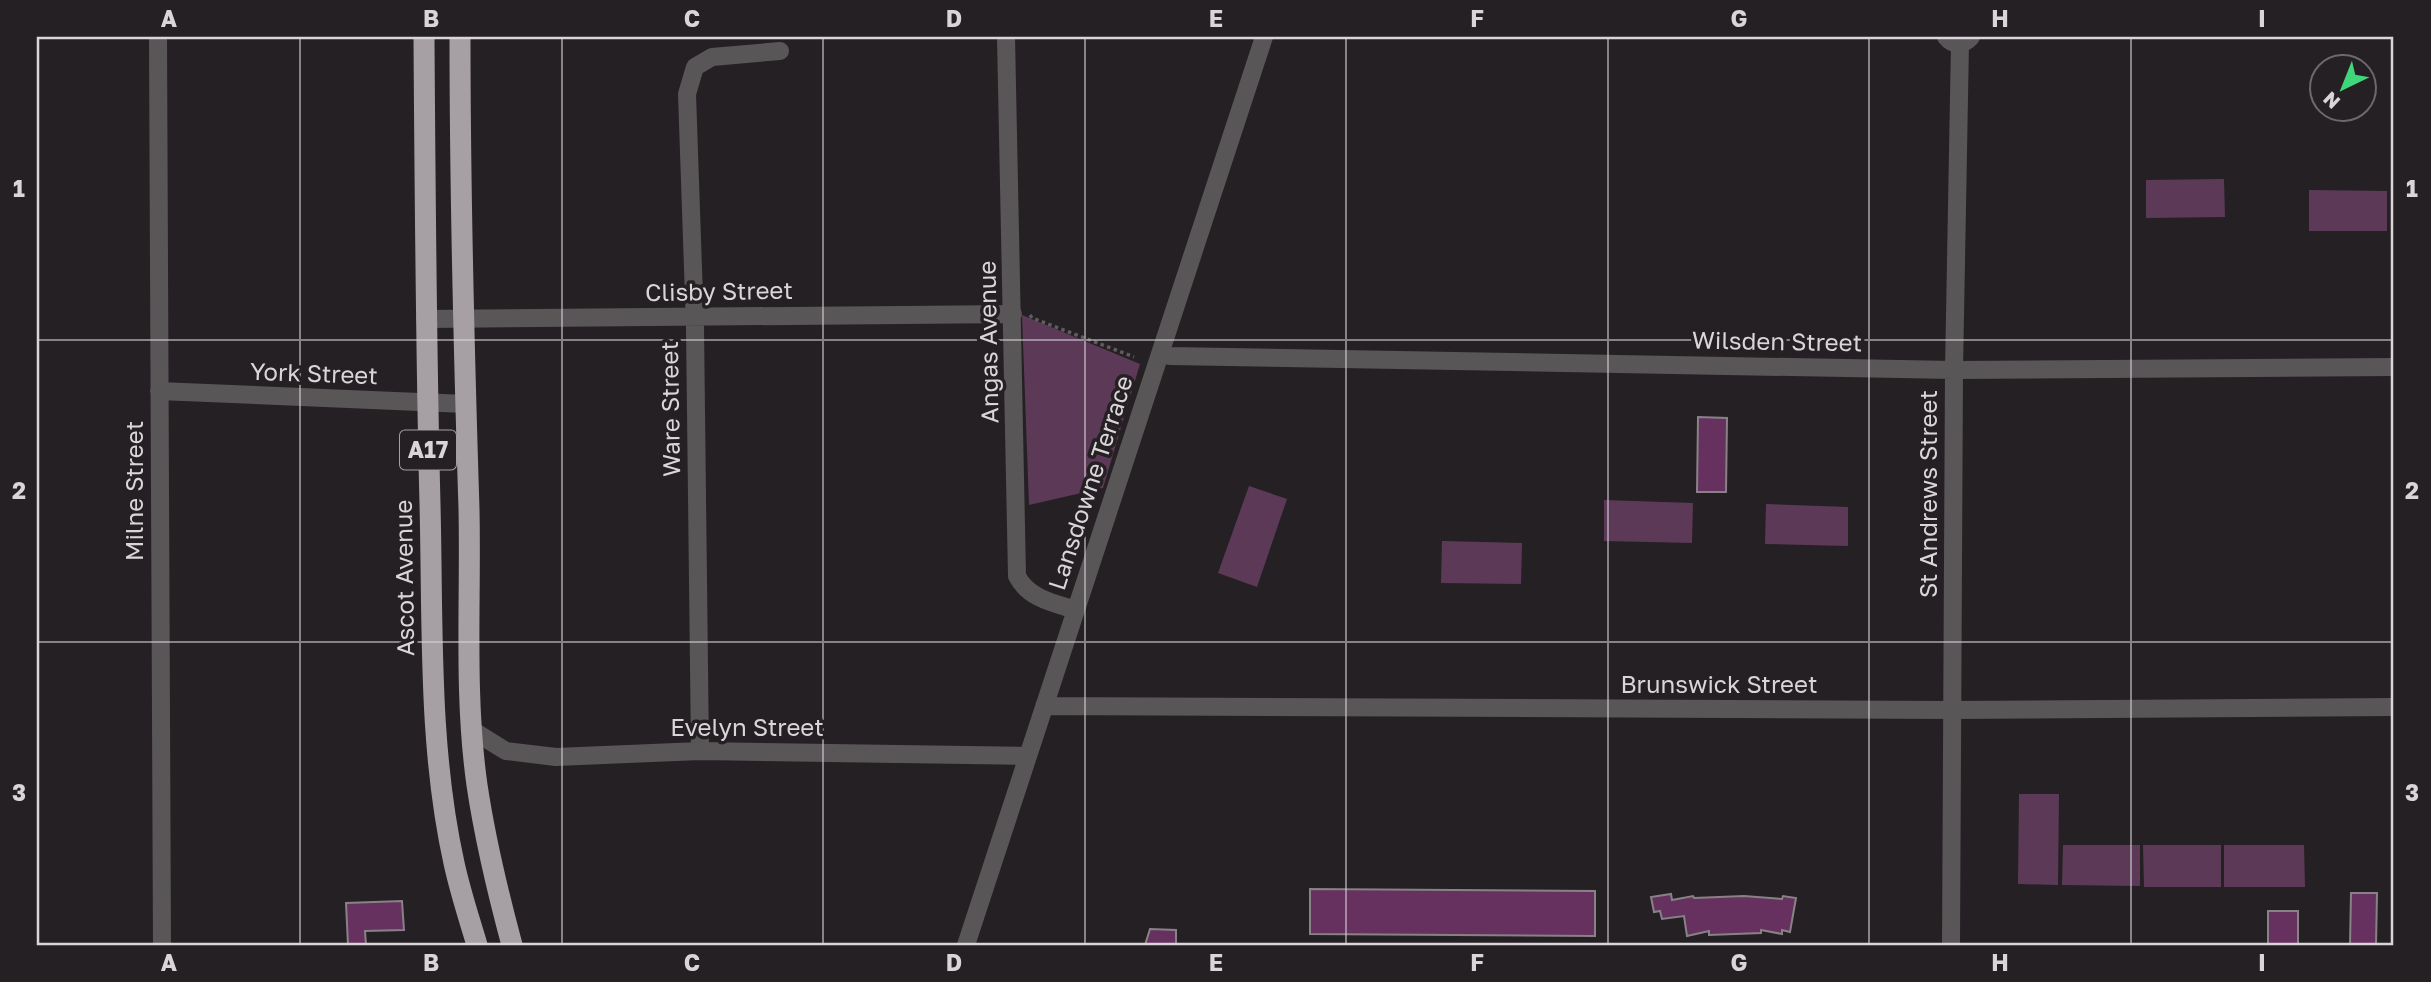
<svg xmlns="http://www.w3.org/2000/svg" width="2431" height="982" viewBox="0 0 2431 982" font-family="'Golos Text',sans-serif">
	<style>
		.green { fill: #5c3a57 }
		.building { fill: #66315f; stroke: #888287; stroke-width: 2 }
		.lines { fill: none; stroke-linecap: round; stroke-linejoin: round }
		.path { stroke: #605c5f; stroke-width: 3.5; stroke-dasharray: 3.5 3.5; stroke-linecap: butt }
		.street { stroke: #595658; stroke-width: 18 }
		.highway { stroke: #a69fa4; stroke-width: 21 }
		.grid { fill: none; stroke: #d9d5d8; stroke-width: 2; stroke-opacity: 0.55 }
		.labels { text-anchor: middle; stroke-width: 7; stroke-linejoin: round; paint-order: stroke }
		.shield { fill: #252024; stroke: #a39fa2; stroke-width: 2 }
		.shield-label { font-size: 23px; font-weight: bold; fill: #d9d5d8 }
		.street-label { font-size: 24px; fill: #d9d5d8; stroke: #252024 }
		.neatline { fill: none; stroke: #d9d5d8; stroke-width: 2.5 }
		.grid-label { font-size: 23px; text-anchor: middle; font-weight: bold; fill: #d9d5d8 }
	</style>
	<rect width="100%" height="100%" fill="#252024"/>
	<path class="green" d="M2224,179l1,38 -79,1v-38z
		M2309,190l78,1v40h-78z
		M1022,315l118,49 -37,124 -74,17z
		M1249,486l38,13 -30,88 -39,-14z
		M1604,500l89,3 -1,40 -88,-2z
		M1766,504l82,3v39l-83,-2z
		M1442,541l80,2 -1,41 -80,-1z
		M2019,794h40l-1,91 -40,-1z
		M2063,845h77v41l-78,-1z
		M2143,845h78v42h-77z
		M2224,845h80l1,42h-81z"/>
	<path class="building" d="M1698,417l29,1 -1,74h-29z
		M1310,889l285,2v45l-285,-2z
		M2351,893h26l-1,52h-26z
		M1671,894l1,6 21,-4 1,2 50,-2 38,3 1,-3 13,2 -6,34 -8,-2v4l-21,-4v3l-52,2v-4l-22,5 -3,-20 -22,3 -2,-8 -6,1 -3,-15z
		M402,901l2,29 -39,1 1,14h-18l-2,-42z
		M2268,911h30v34h-30z
		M1150,929l26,1v15h-31z"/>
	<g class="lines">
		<path class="path" d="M1030,315l2,3 102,39"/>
		<path class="street" d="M158,37l4,908
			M1006,37l11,539c11,22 36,27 59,34
			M1946,37c7,9 18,8 25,0
			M425,319l588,-5
			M1160,354l10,2 784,14 440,-3
			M159,391l307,13
			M1044,706l909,4 441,-3
			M472,730l34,21 50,6 144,-6 328,5
			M700,751l-5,-425 -8,-232 8,-27 17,-10 68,-6
			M966,945l298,-908
			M1951,945l3,-575 6,-327"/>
		<path class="highway" d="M424,37c1,156 2,311 6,467 3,119 -2,242 24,359 6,28 15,55 23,82
			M460,37c0,157 4,315 9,472 2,92 -5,184 8,276 8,54 21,108 35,160"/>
	</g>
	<path class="grid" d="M300,37v908M562,37v908M823,37v908M1085,37v908M1346,37v908M1608,37v908M1869,37v908M2131,37v908M37,340h2357M37,642h2357"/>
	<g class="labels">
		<rect class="shield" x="400" y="430.5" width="56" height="39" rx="5"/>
		<g class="shield-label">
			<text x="428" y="458">A17</text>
		</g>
		<g class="street-label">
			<text transform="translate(719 292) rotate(-1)" y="8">Clisby Street</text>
			<text transform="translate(989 342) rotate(-91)" y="8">Angas Avenue</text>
			<text transform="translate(1777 342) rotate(1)" y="8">Wilsden Street</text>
			<text transform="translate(314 374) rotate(2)" y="8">York Street</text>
			<text transform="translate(671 409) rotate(-91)" y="8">Ware Street</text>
			<text transform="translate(1091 483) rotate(-72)" y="8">Lansdowne Terrace</text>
			<text transform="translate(135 491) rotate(-90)" y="8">Milne Street</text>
			<text transform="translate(1929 494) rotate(-90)" y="8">St Andrews Street</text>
			<text transform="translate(405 578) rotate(-91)" y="8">Ascot Avenue</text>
			<text x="1719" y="693">Brunswick Street</text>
			<text x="747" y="736">Evelyn Street</text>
		</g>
	</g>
	<rect width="2431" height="982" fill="none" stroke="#252024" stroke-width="77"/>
	<g transform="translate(2343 88) rotate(223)"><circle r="33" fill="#252024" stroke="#6d686c" stroke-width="2"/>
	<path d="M0-5L12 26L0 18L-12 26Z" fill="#40d77c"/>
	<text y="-10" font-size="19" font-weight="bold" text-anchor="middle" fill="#d9d5d8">N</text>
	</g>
	<rect x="38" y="38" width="2354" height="906" class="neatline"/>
	<g class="grid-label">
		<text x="169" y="27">A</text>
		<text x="431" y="27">B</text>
		<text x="692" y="27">C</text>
		<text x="954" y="27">D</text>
		<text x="1216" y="27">E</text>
		<text x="1477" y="27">F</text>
		<text x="1739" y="27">G</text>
		<text x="2000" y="27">H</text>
		<text x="2262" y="27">I</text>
		<text x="19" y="197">1</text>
		<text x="2412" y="197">1</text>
		<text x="19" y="499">2</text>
		<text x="2412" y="499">2</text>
		<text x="19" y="801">3</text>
		<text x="2412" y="801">3</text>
		<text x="169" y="971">A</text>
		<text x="431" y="971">B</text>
		<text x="692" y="971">C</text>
		<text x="954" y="971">D</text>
		<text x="1216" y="971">E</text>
		<text x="1477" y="971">F</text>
		<text x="1739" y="971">G</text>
		<text x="2000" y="971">H</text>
		<text x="2262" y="971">I</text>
	</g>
</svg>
